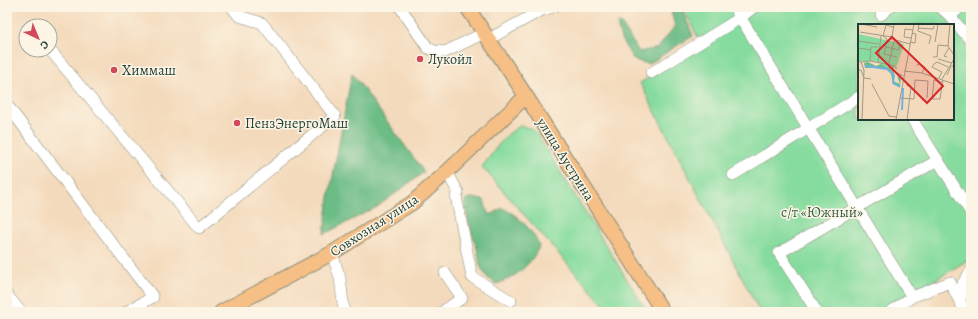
<svg xmlns="http://www.w3.org/2000/svg" width="978" height="319" viewBox="0 0 978 319" font-family="Alegreya,serif">
	<style>
		.green { fill: #86dc9f; stroke: #528c6a; fill-rule: evenodd }
		.forest { fill: #6cbc86; stroke: #467c5d }
		.lines { fill: none; stroke-linecap: round; stroke-linejoin: round }
		.minor-casing { stroke: #8a8c78; stroke-width: 12 }
		.major-casing { stroke: #8a8c78; stroke-width: 16 }
		.minor { stroke: #fff; stroke-width: 11 }
		.major { stroke: #f5bf86; stroke-width: 14 }
		.poi-dot { fill: #d1495b; stroke: #fcf5e5; stroke-width: 1.5 }
		.labels { text-anchor: middle; stroke-width: 3; stroke-linejoin: round; paint-order: stroke }
		.poi-label { font-size: 14px; fill: #1f3d34; stroke: #fcf5e5; text-anchor: start }
		.street-label { font-size: 14px; fill: #1f3d34; stroke: #fcf5e5 }
		.park-label { font-size: 14px; fill: #345d49; stroke: #fcf5e5 }
		.inset-river { fill: none; stroke: #71b2e5; stroke-width: 2 }
		.inset-road { fill: none; stroke: #9f9b86; stroke-width: 1 }
		.view { fill: #d62828; fill-opacity: 0.15; stroke: #d62828; stroke-width: 2 }
		.inset-edge { fill: none; stroke: #1f3d34; stroke-width: 2 }
	</style>
	<rect width="100%" height="100%" fill="#fcf5e5"/>
	<filter id="ink" filterUnits="userSpaceOnUse"><feTurbulence type="fractalNoise" baseFrequency=".025" numOctaves="2"/><feDisplacementMap in="SourceGraphic" scale="8" xChannelSelector="R" yChannelSelector="G"/><feConvolveMatrix kernelMatrix="1 2 1 2 8 2 1 2 1" color-interpolation-filters="sRGB"/></filter>
	<filter id="wash" filterUnits="userSpaceOnUse"><feTurbulence type="fractalNoise" baseFrequency=".012" numOctaves="4" result="noise"/><feDisplacementMap in="SourceGraphic" scale="16" xChannelSelector="R" yChannelSelector="G"/><feGaussianBlur stdDeviation="0.9" result="paint"/><feColorMatrix in="noise" values="0 0 0 0 0 0 0 0 0 0 0 0 0 0 0 0 0 1.4 0 .05"/><feComposite in="paint" operator="in"/></filter>
	<g filter="url(#wash)">
		<rect width="100%" height="100%" fill="#f4dabc"/>
		<path class="green" d="M683,7h288v251l-88,54h-123l-120,-229 62,-37zM859,25h94v94h-94z
			M520,126l10,2 7,6 110,178h-37l-128,-145c11,-14 22,-33 38,-41z"/>
		<path class="forest" d="M670,7h11l12,29 -20,12 -24,16 -15,-4 -13,-21 -4,-15 4,-1 18,29 19,-4 17,-22z
			M352,73l72,99 -47,35 -53,27 5,-37z
			M471,198l13,2 4,14h5l9,-6c14,5 34,25 37,39 -9,19 -24,31 -43,37l-9,-7 -7,-11 -2,-14 -10,-32 -3,-16 2,-5z"/>
	</g>
	<g filter="url(#ink)">
		<g class="lines">
			<defs>
				<path id="minor" d="M400,7l28,41 7,3 10,1 39,-19
					M734,7l178,290
					M940,7l10,9 21,25
					M881,15l9,-8
					M950,16l11,-9
					M489,39l53,-29 12,-3
					M50,50l149,178 136,-112 -73,-93 -23,-7 -7,-9
					M651,73l89,-55 14,-11
					M7,105l146,192 -27,15
					M912,119l59,94
					M447,172l11,20 -2,4 16,81 39,24
					M733,175l126,-78
					M332,253l8,25 4,34
					M7,295l14,17
					M442,312l20,-14 -17,-25
					M817,312l-38,-59 159,-93
					M890,312l22,-15 38,-15 10,20
					M965,312l-5,-10 3,-19 8,-12"/>
				<path id="major" d="M467,7l59,89 137,216
					M221,312l111,-59 80,-50 35,-31 79,-76"/>
			</defs>
			<use href="#minor" class="minor-casing"/>
			<use href="#major" class="major-casing"/>
			<use href="#minor" class="minor"/>
			<use href="#major" class="major"/>
		</g>
	</g>
	<g class="poi-dot">
		<circle cx="420" cy="59" r="4"/>
		<circle cx="114" cy="70" r="4"/>
		<circle cx="237" cy="123" r="4"/>
	</g>
	<g class="labels">
		<g class="poi-label">
			<text x="428" y="64">Лукойл</text>
			<text x="122" y="75">Химмаш</text>
			<text x="245" y="128">ПензЭнергоМаш</text>
		</g>
		<g class="street-label">
			<text transform="translate(566 159) rotate(58)" y="5">улица Аустрина</text>
			<text transform="translate(374 225) rotate(-33)" y="5">Совхозная улица</text>
		</g>
		<g class="park-label">
			<text x="822" y="217">с/т «Южный»</text>
		</g>
	</g>
	<g transform="translate(858 24)">
		<rect width="96" height="96" fill="#f4dabc"/>
		<path d="M0,10l46,10 -7,22 -5,-1 -2,5 -14,-9h-18z" fill="#86dc9f"/>
		<path d="M10,38l8,4 5,-2 10,6 1,-4 4,1 1,1 -1,2 -1,-3 -4,3 3,2 -1,9 7,3 -3,-8 4,2 -1,9 -7,-3 -2,-10 -5,-6h-21l-1,-5z" fill="#6cbc86"/>
		<path class="inset-river" d="M7,42l22,3 7,6 -1,8 7,4M44,86l1,-22"/>
		<path class="inset-road" d="M3,0l16,3M61,0l-1,7 13,5 -2,8M92,0l-2,22 6,9M60,4l15,1 1,-3M2,8l32,5M34,13l2,-13M53,14l-7,-1 1,-8 8,1M29,15l-3,15 13,3M29,15l-4,-3 3,-11 7,2M34,15l18,5M0,17l21,3M36,17l-6,27 15,8M52,18l5,1 1,-9 -4,-1M77,18l3,-18M28,23l13,3 1,-8M0,24l13,2M75,33h4l1,-12 10,1M89,33l-3,-1 5,-8M80,35l14,4M0,37l3,1 3,8 -2,50M12,37l1,-14h7M3,38l9,-1 26,5M20,38l3,-26M59,42l1,-2 7,3 -3,6M0,46h3l3,8 7,1M46,47l18,2 32,11M89,51l4,-9h3M81,54l3,-6 -10,-5 2,-3 3,-2 11,5M84,55l12,-20M84,58l-8,-2 -2,19h8l3,-19M14,60l17,32 7,1M48,61l5,2 -4,33M42,74l14,1 1,-19 13,1 -1,17M38,96l18,-96"/>
		<path class="view" d="M34,13l51,49 -16,17 -51,-50z"/>
		<rect width="96" height="96" class="inset-edge"/>
	</g>
	<rect width="978" height="319" fill="none" stroke="#fcf5e5" stroke-width="24"/>
	<g transform="translate(38 38) rotate(136)"><circle r="19" fill="#fcf5e5" stroke="#a4ab9e"/>
	<path d="M0-3L7 15L0 10L-7 15Z" fill="#d1495b"/>
	<text y="-6" font-size="11" font-weight="bold" text-anchor="middle" fill="#1f3d34">С</text>
	</g>
</svg>
